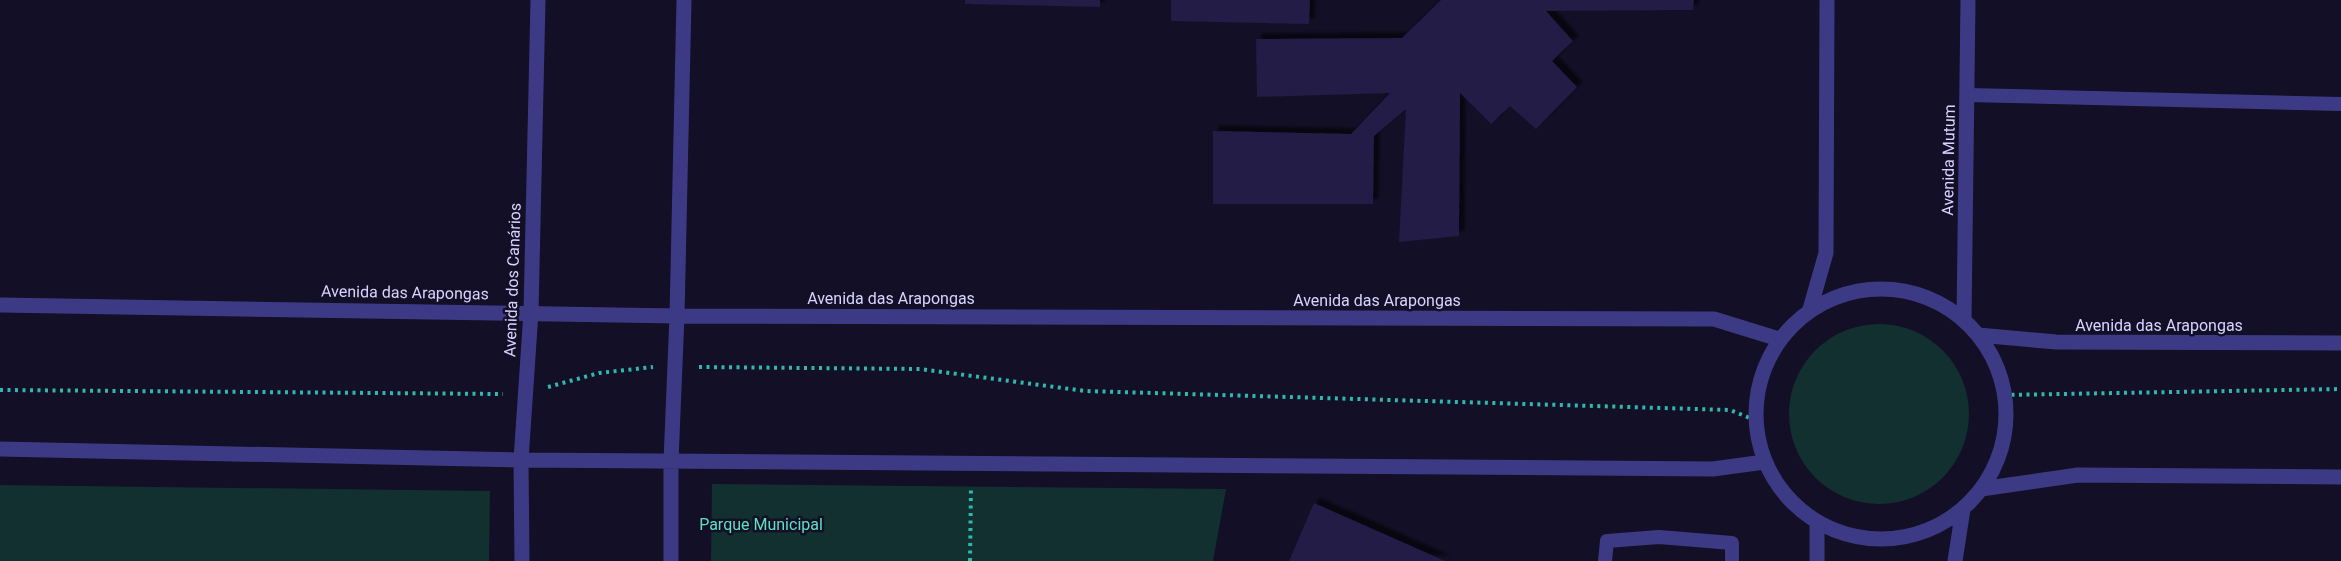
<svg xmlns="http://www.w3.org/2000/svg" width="2341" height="561" viewBox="0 0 2341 561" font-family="Roboto,sans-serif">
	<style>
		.green { fill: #12302f }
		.building { fill: #241b47; filter: url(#shadow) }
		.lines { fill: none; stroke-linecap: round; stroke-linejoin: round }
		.path { stroke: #2fb8b0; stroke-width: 4; stroke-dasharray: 3 4.5; stroke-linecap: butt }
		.service { stroke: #3d3a85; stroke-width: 14 }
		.tertiary { stroke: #3d3a85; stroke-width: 15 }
		.labels { text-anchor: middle; stroke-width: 5; stroke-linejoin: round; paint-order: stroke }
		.street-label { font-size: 16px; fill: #d9d4ff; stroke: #130f26 }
		.park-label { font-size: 16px; fill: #5fe0c0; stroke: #130f26 }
	</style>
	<defs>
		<filter id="shadow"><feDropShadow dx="5.5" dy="-5.5" stdDeviation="1.5" flood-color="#0009"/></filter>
	</defs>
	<rect width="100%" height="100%" fill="#130f26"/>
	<path class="green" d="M1789 414a90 90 0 1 1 180 0a90 90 0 1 1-180 0Z
		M712,484l514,5 -13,72h-502z
		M0,485l490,6 -1,70h-489z"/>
	<path class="building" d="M965,0h135v7l-135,-3z
		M1171,0h139l-1,24 -138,-3z
		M1441,0h253l-1,10 -147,1 27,30 -21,20 25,26 -41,42 -26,-23 -19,18 -31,-31 -1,143 -60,6 7,-133 -32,27 -1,68h-160v-73l138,3 39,-41 -133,4 -1,-58 146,-1z
		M1314,503l131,58h-156z"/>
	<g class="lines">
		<path class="path" d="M699,367l221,2 165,22 645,19 25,10
			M548,387l51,-14 54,-6
			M0,390l503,4
			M2004,395l337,-6
			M970,561l1,-74"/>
		<path class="service" d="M1967,95l374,9
			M1605,561l2,-20 52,-4 73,6v18"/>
		<path class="tertiary" d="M1756 414a125 125 0 1 1 250 0a125 125 0 1 1-250 0Z
			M0,305l677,11 1037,3 65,20
			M1810,309l16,-56 1,-253
			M1964,320l4,-320
			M1978,335l78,7 285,1
			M0,449l521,11 1192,9 51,-7
			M1981,489l97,-14 263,2
			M522,561l-1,-101 10,-148 7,-312
			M671,561v-100l6,-145 7,-316
			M1817,561v-38
			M1955,561l8,-52"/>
	</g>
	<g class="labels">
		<g class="street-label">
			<text transform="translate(1948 160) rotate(-89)" y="6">Avenida Mutum</text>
			<text transform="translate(512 280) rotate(-88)" y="6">Avenida dos Canários</text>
			<text transform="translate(405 292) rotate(1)" y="6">Avenida das Arapongas</text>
			<text x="891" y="304">Avenida das Arapongas</text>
			<text x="1377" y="306">Avenida das Arapongas</text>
			<text x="2159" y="331">Avenida das Arapongas</text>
		</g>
		<g class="park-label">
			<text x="761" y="530">Parque Municipal</text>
		</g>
	</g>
</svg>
